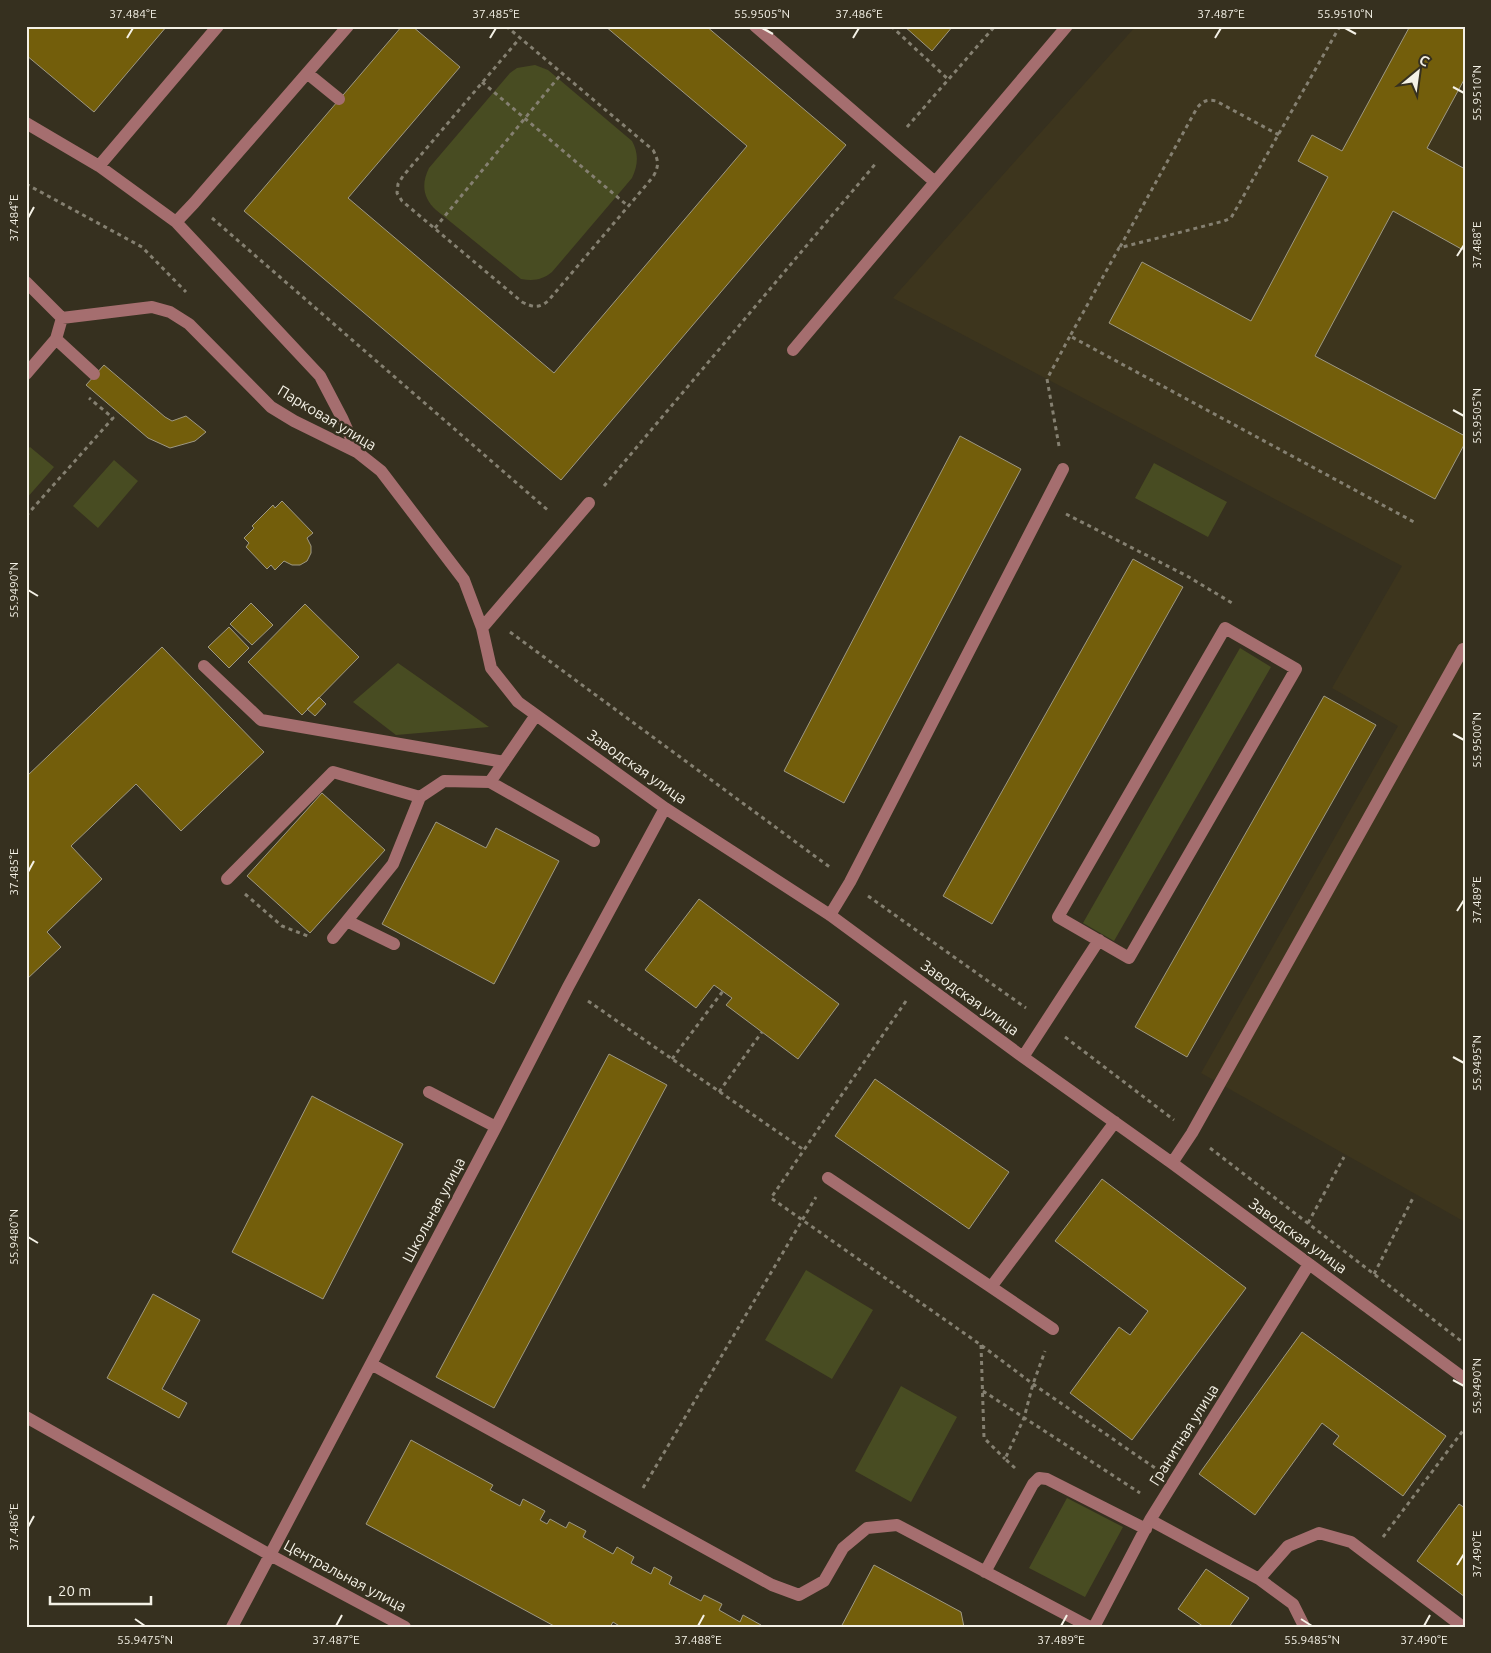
<svg xmlns="http://www.w3.org/2000/svg" width="1491" height="1653" viewBox="0 0 1491 1653" font-family="Ubuntu,sans-serif">
	<style>
		.built { fill: #3d351d }
		.green { fill: #484c22 }
		.building { fill: #735e0b; stroke: #9e9883 }
		.lines { fill: none; stroke-linecap: round; stroke-linejoin: round }
		.path { stroke: #858071; stroke-width: 3; stroke-dasharray: 4 4; stroke-linecap: butt }
		.minor { stroke: #a56e6f; stroke-width: 12 }
		.ticks { fill: none; stroke: #f4f1e6; stroke-width: 2 }
		.labels { text-anchor: middle; stroke-width: 5; stroke-linejoin: round; paint-order: stroke }
		.street-label { font-size: 15px; fill: #f4f1e6; stroke: #36301f }
		.neatline { fill: none; stroke: #f4f1e6; stroke-width: 2 }
		.ticks-label { font-size: 12px; text-anchor: middle; fill: #f4f1e6 }
	</style>
	<rect width="100%" height="100%" fill="#36301f"/>
	<path class="built" d="M1136,26h329v1196l-264,-149 197,-347 -66,-38 70,-122 -509,-268z"/>
	<path class="green" d="M535,65l13,5 84,71c7,13 6,24 0,37l-80,94c-10,8 -18,9 -31,7l-85,-69c-13,-12 -15,-26 -7,-42l81,-95 7,-5z
		M30,447l24,20 -28,32v-48z
		M114,460l24,21 -40,47 -25,-22z
		M1154,463l73,39 -19,35 -73,-39z
		M1240,648l31,19 -157,274 -31,-18z
		M398,663l91,64 -93,8 -43,-33z
		M806,1270l67,40 -41,69 -67,-39z
		M901,1386l56,31 -46,85 -56,-31z
		M1067,1498l56,29 -38,70 -56,-29z"/>
	<path class="building" d="M26,26h141l-73,86 -68,-57z
		M402,26h10l48,41 -112,131 206,175 193,-227 -142,-120h101l140,119 -285,335 -317,-269z
		M904,26h49l-21,25z
		M1410,26h55v52l-38,70 38,21v82l-72,-40 -78,145 150,80v7l-30,56 -326,-176 33,-61 109,59 77,-144 -30,-16 14,-26 30,16z
		M104,365l61,52 7,4 14,-5 20,16 -11,9 -25,7 -22,-10 -62,-53z
		M960,436l61,33 -177,334 -60,-32z
		M282,501l31,32 -6,5 4,8v7l-4,8 -7,4h-8l-8,-4 -9,9 -4,-5 -4,4 -21,-22 3,-4 -5,-5 10,-10 -2,-2 21,-21 2,3z
		M1133,559l50,28 -191,337 -49,-28z
		M251,603l22,22 -21,20 -22,-21z
		M305,604l54,53 -57,58 -54,-53z
		M229,627l20,21 -20,20 -21,-21z
		M162,647l102,105 -83,79 -45,-47 -65,62 31,33 -55,53 14,15 -35,33v-203z
		M1324,696l52,29 -189,332 -52,-30z
		M319,697l7,7 -11,12 -8,-7z
		M322,793l63,57 -75,83 -63,-57z
		M436,822l50,26 10,-20 63,33 -65,123 -112,-60z
		M699,899l140,105 -41,55 -72,-54 6,-7 -18,-13 -18,23 -51,-38z
		M609,1054l58,31 -173,323 -58,-31z
		M875,1079l134,93 -40,57 -134,-93z
		M312,1096l91,48 -80,155 -91,-47z
		M1102,1179l144,109 -114,152 -62,-47 49,-66 11,8 18,-24 -93,-70z
		M153,1294l47,26 -38,69 25,14 -8,15 -72,-40z
		M1302,1332l144,104 -43,60 -70,-52 6,-8 -17,-13 -67,92 -56,-41z
		M411,1440l82,45 -3,5 30,16 3,-7 22,12 -5,9 7,4 3,-5 16,9 3,-6 17,9 -3,6 30,17 4,-7 17,10 -3,6 20,11 3,-7 18,10 -3,7 32,17 3,-6 18,9 -3,6 21,12 3,-7 18,10 -1,2h-139l-8,-5 -3,5h-54l-190,-103z
		M1459,1504l6,4v89l-48,-36z
		M874,1565l87,47 3,15h-123z
		M1206,1569l43,29 -20,29h-25l-26,-18z"/>
	<g class="lines">
		<path class="path" d="M506,26l147,124c6,11 6,16 0,27l-105,124c-10,8 -15,6 -26,1l-120,-101 -5,-8 1,-9 5,-8 117,-138
			M891,26l58,54
			M1340,26l-109,192 -7,3 -105,27 -49,88 344,186
			M482,82l146,124
			M907,127l88,-101
			M26,184l116,63 44,45
			M212,218l338,294
			M435,228l127,-155
			M1120,247l77,-139c6,-7 10,-9 19,-7l63,34
			M1059,446l-12,-67 23,-43
			M604,486l273,-324
			M1066,514l121,62 45,27
			M26,516l87,-98 -24,-20
			M510,632l321,236
			M245,894l37,32 28,11
			M868,896l158,112
			M588,1001l216,149
			M906,1001l-135,197 210,147 52,39 122,84
			M1065,1037l109,83
			M672,1059l51,-68
			M719,1092l43,-60
			M1210,1148l255,196
			M1308,1223l36,-66
			M1374,1274l40,-78
			M981,1345l3,93 21,21
			M983,1391l157,102
			M1015,1468l-10,-9 19,-41 9,-34 12,-33
			M643,1488l173,-291
			M1383,1537l82,-109"/>
		<path class="minor" d="M755,26l180,156
			M307,73l32,26
			M26,123l73,43 77,56 144,154 22,42 15,34
			M99,166l119,-140
			M176,222l18,-19 154,-177
			M26,282l36,36 90,-11 18,5 19,12 82,83 23,14 63,31 24,19 83,109 18,48 9,40 27,34 147,106 165,107 193,142 149,106 293,216
			M56,339l38,35
			M793,350l274,-324
			M26,374l30,-35 6,-21
			M482,628l107,-125
			M1225,628l71,41 -167,289 -71,-41z
			M204,666l57,54 243,42
			M490,782l104,59
			M227,879l106,-107 87,25
			M830,915l20,-33 213,-413
			M347,921l47,23
			M333,938l60,-74 27,-67 24,-16 46,1 46,-67
			M1023,1057l76,-117
			M429,1092l67,35
			M1172,1163l20,-30 271,-484
			M828,1178l163,109
			M1053,1329l-62,-42 124,-165
			M371,1364l401,221 27,10 25,-14 19,-33 24,-20 30,-3 193,102
			M26,1417l244,138 135,72
			M1150,1520l109,59
			M985,1572l48,-88 6,-6 8,1 99,50
			M232,1627l264,-500 72,-140 97,-179
			M1094,1627l56,-107 159,-256
			M1302,1627l1,-3 -10,-20 -34,-25 29,-33 31,-13 32,9 112,85"/>
	</g>
	<path class="ticks" d="M762,28l11,6M1345,28l11,6M127,38l6,-10M490,38l6,-10M853,38l6,-10M1215,38l6,-10M1453,87l11,6M28,218l6,-11M1457,256l7,-11M1453,410l11,6M28,590l10,6M1453,734l11,6M28,872l6,-11M1457,911l7,-11M1453,1057l11,6M28,1237l10,6M1453,1380l11,6M28,1527l6,-11M1457,1565l7,-11M135,1619l10,7M1301,1619l11,7M336,1626l6,-11M698,1626l6,-11M1061,1626l6,-11M1424,1626l6,-11"/>
	<g class="labels">
		<g class="street-label">
			<text transform="translate(327 418) rotate(31)" y="5">Парковая улица</text>
			<text transform="translate(637 767) rotate(35)" y="5">Заводская улица</text>
			<text transform="translate(970 998) rotate(36)" y="5">Заводская улица</text>
			<text transform="translate(434 1210) rotate(-62)" y="5">Школьная улица</text>
			<text transform="translate(1298 1236) rotate(36)" y="5">Заводская улица</text>
			<text transform="translate(1184 1435) rotate(-58)" y="5">Гранитная улица</text>
			<text transform="translate(345 1576) rotate(28)" y="5">Центральная улица</text>
		</g>
	</g>
	<rect width="1491" height="1653" fill="none" stroke="#36301f" stroke-width="55"/>
	<g transform="translate(1418 72) rotate(29)" stroke="#36301f" stroke-width="4" paint-order="stroke">
	<path d="M0-4L9 19L0 12L-9 19Z" fill="#f4f1e6"/>
	<text y="-8" font-size="14" font-weight="bold" text-anchor="middle" fill="#f4f1e6">С</text>
	</g>
	<path d="M50 1596v8h101v-8" fill="none" stroke="#f4f1e6" stroke-width="2.5"/>
	<text x="58" y="1596" font-size="15" fill="#f4f1e6" stroke="#36301f" stroke-width="4" paint-order="stroke">20 m</text>
	<rect x="28" y="28" width="1436" height="1598" class="neatline"/>
	<g class="ticks-label">
		<text x="133" y="18">37.484°E</text>
		<text x="496" y="18">37.485°E</text>
		<text x="762" y="18">55.9505°N</text>
		<text x="859" y="18">37.486°E</text>
		<text x="1221" y="18">37.487°E</text>
		<text x="1345" y="18">55.9510°N</text>
		<text transform="translate(1477 93) rotate(-90)" y="4">55.9510°N</text>
		<text transform="translate(14 218) rotate(-90)" y="4">37.484°E</text>
		<text transform="translate(1477 245) rotate(-90)" y="4">37.488°E</text>
		<text transform="translate(1477 416) rotate(-90)" y="4">55.9505°N</text>
		<text transform="translate(14 590) rotate(-90)" y="4">55.9490°N</text>
		<text transform="translate(1477 740) rotate(-90)" y="4">55.9500°N</text>
		<text transform="translate(14 872) rotate(-90)" y="4">37.485°E</text>
		<text transform="translate(1477 900) rotate(-90)" y="4">37.489°E</text>
		<text transform="translate(1477 1063) rotate(-90)" y="4">55.9495°N</text>
		<text transform="translate(14 1237) rotate(-90)" y="4">55.9480°N</text>
		<text transform="translate(1477 1386) rotate(-90)" y="4">55.9490°N</text>
		<text transform="translate(14 1527) rotate(-90)" y="4">37.486°E</text>
		<text transform="translate(1477 1554) rotate(-90)" y="4">37.490°E</text>
		<text x="145" y="1644">55.9475°N</text>
		<text x="336" y="1644">37.487°E</text>
		<text x="698" y="1644">37.488°E</text>
		<text x="1061" y="1644">37.489°E</text>
		<text x="1312" y="1644">55.9485°N</text>
		<text x="1424" y="1644">37.490°E</text>
	</g>
</svg>
